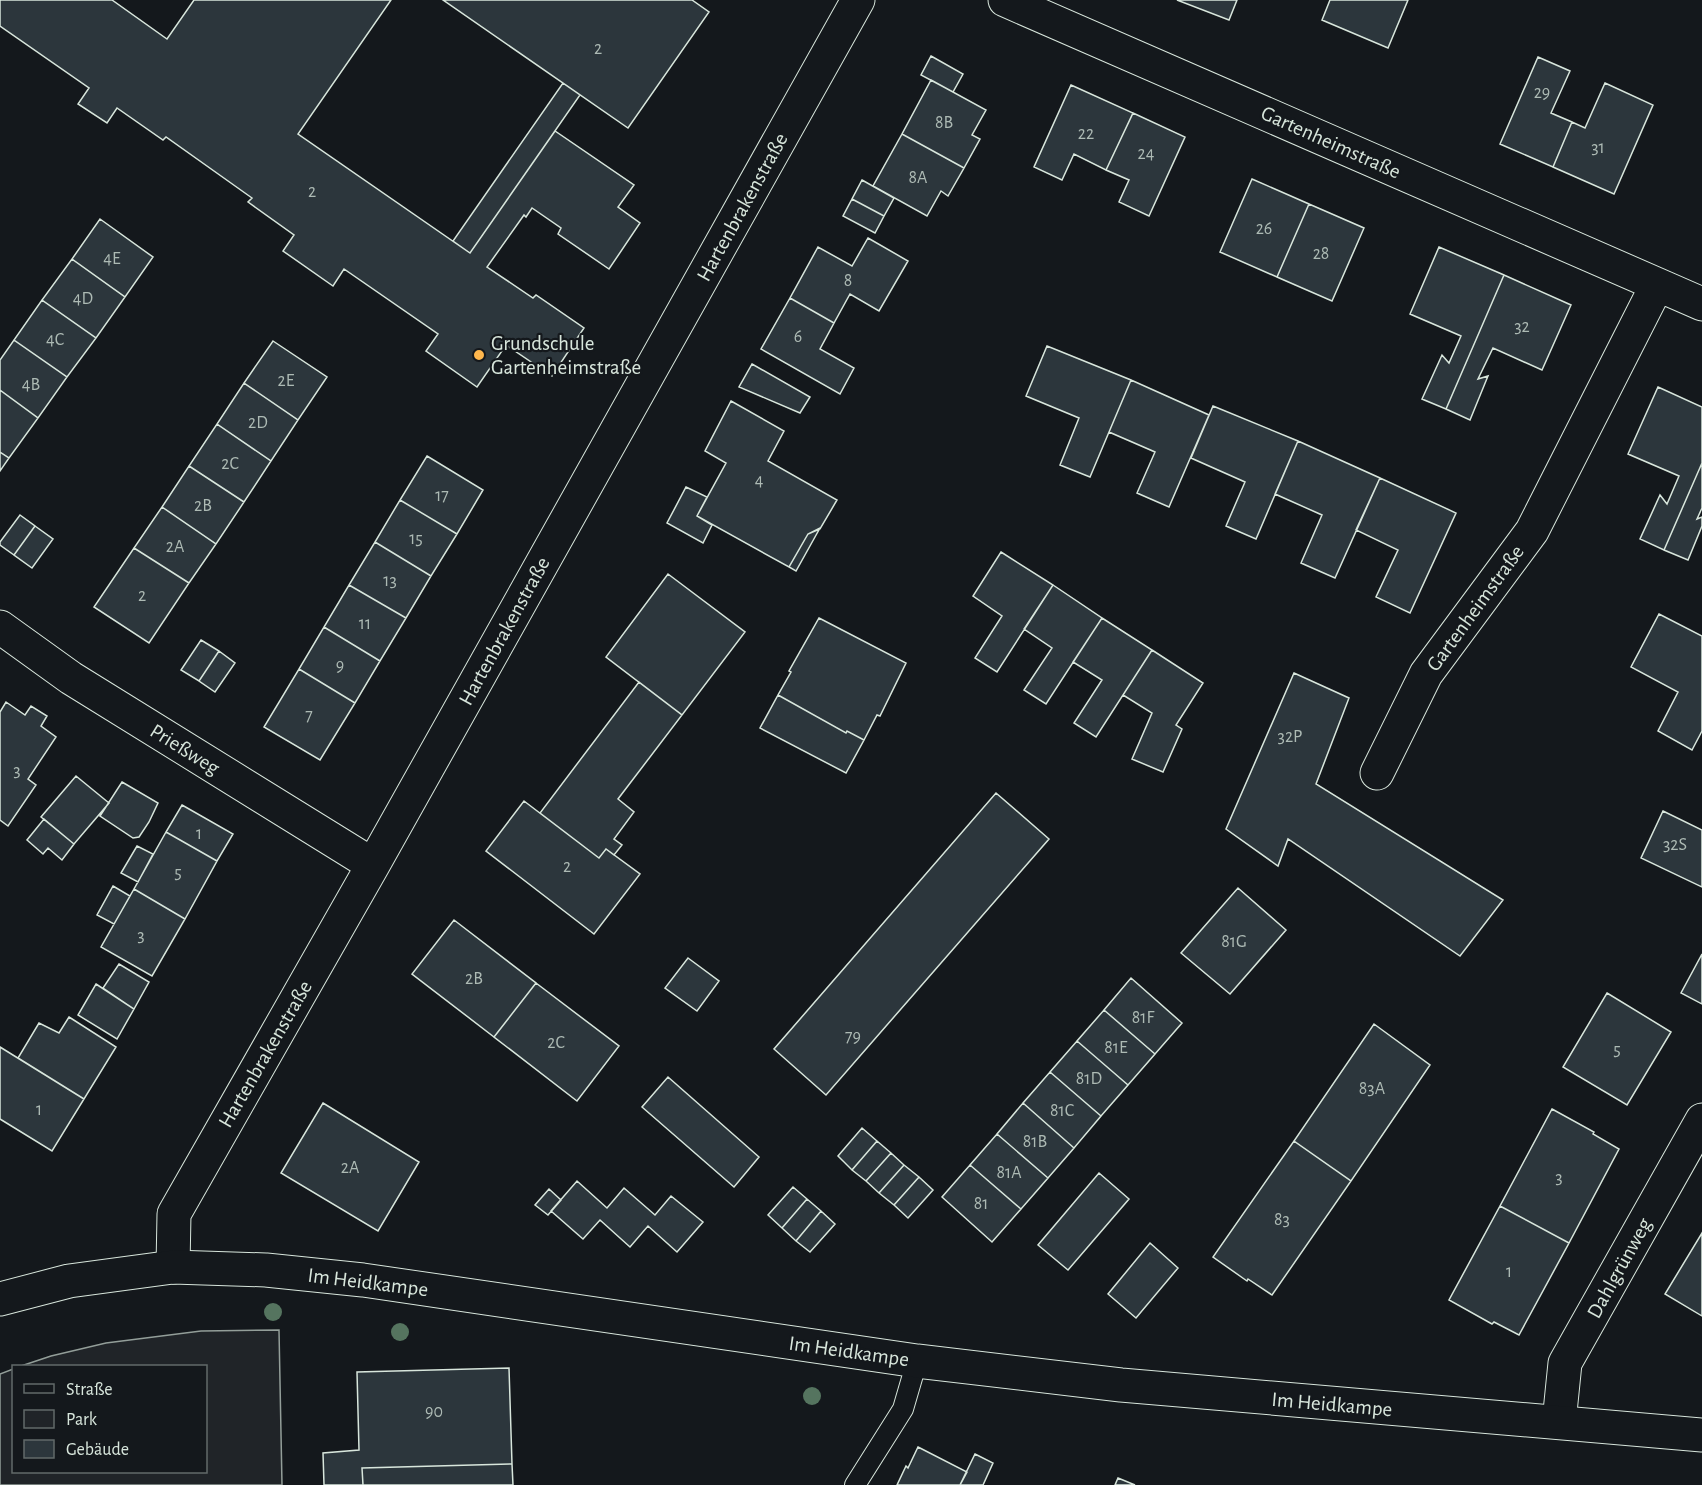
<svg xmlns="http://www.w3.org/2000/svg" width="1702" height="1485" viewBox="0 0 1702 1485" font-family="'Alegreya Sans',sans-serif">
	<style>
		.green { fill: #202428; stroke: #939e99; stroke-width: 1.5 }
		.building { fill: #2c363c; stroke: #d8e6dc; stroke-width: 1.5 }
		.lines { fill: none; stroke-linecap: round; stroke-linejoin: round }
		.service-casing { stroke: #d8e6dc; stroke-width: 22 }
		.minor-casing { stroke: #d8e6dc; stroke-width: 35 }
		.tertiary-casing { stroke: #d8e6dc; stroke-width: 35 }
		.service { stroke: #14181c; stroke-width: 20 }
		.minor { stroke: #14181c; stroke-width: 33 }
		.tertiary { stroke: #14181c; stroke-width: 33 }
		.tree { fill: #55745f }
		.poi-dot { fill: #ffb74d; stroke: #14181c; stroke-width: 2 }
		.labels { text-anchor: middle; stroke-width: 4.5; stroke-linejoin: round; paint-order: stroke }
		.number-label { font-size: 18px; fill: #adbab4 }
		.street-label { font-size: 21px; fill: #d8e6dc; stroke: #14181c }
		.poi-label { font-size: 21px; fill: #d8e6dc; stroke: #14181c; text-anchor: start }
	</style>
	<rect width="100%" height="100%" fill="#14181c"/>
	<path class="green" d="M279,1330l3,155h-282v-111l13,-5 1,103h192v-106h-185l30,-10 55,-13 95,-12z"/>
	<path class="building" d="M0,0h112l55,39 27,-39h197l-93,134 172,119 85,-122 79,54 -16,22 22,16 -31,46 -51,-35 3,-6 -29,-20 -6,9 -2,-2 -37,52 46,31 3,-3 48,33 -32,48 -46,-31 -29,42 -51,-36 12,-17 -94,-65 -11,17 -50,-35 11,-16 -46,-33 4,-4 -86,-61 -3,3 -46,-32 -10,15 -29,-19 11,-16 -89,-62z
		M443,0h249l17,12 -81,116z
		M1177,0h60l-8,20z
		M1330,0h78l-20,48 -66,-28z
		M931,56l32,18 -10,18 -32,-17z
		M1538,57l32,14 -19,42 21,9 -19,45 -53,-23z
		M931,80l55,30 -14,25 8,4 -16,29 -62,-34z
		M563,83l17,12 -110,158 -17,-12z
		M1605,83l48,22 -39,89 -61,-27 19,-45 13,6z
		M1071,85l62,28 -27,57 -32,-16 -12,26 -28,-13z
		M1133,113l52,24 -36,79 -30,-14 10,-22 -23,-10z
		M902,134l62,34 -16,28 -7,-5 -14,25 -54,-30z
		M1252,179l57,25 -32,73 -57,-25z
		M862,180l32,18 -10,18 -32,-17z
		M852,199l32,17 -9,17 -32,-17z
		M1309,204l55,24 -32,73 -55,-24z
		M100,219l53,38 -28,40 -53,-38z
		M868,238l40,23 -29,50 -29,-17 -16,29 -44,-25 28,-51 34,19z
		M1439,247l65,28 -58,134 -24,-10 20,-44 7,8 12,-27 -51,-22z
		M72,259l53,38 -29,41 -54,-38z
		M1504,275l67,30 -29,65 -49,-22 -15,31 10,-3 -18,44 -24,-11z
		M790,298l44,25 -14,26 34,19 -14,26 -79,-45z
		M42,300l54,38 -29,39 -53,-37z
		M14,340l53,37 -29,41 -38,-28v-30z
		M273,341l54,36 -29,43 -54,-37z
		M1047,346l84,34 -41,97 -30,-12 19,-47 -53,-22z
		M752,364l58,33 -10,16 -61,-26z
		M1131,380l78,35 -40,92 -32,-14 18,-41 -46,-20z
		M244,383l54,37 -27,41 -54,-37z
		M1658,387l44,20v56l-38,87 -24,-11 20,-44 7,9 12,-28 -51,-22z
		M0,390l38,28 -29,40 -9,-6z
		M731,401l53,30 -16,30 69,39 -17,29 -12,5 -19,33 -92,-51 29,-53 -21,-12z
		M1213,406l85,35 -42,98 -30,-13 19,-44 -54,-24z
		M217,424l54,37 -27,41 -55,-36z
		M1298,441l82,37 -45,100 -34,-15 21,-48 -47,-21z
		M0,452l9,6 -9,13z
		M427,456l56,34 -26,44 -57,-34z
		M1702,463v45l-5,11 5,-2v9l-14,34 -24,-10z
		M189,466l55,36 -28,42 -54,-37z
		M1380,478l76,35 -46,100 -34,-16 22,-47 -42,-20z
		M686,487l21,10 -10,19 15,9 -9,18 -36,-20z
		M400,500l57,34 -26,42 -56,-34z
		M162,507l54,37 -27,39 -55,-35z
		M20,515l15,11 -21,29 -14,-10v-3z
		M35,526l18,13 -21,29 -18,-13z
		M820,528l-24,43 -7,-4 19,-33z
		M375,542l56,34 -25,42 -57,-33z
		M134,548l55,35 -40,60 -55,-36z
		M1001,552l52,33 -56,87 -22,-14 27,-42 -29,-20z
		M668,574l77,58 -63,83 -76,-58z
		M349,585l57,33 -26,43 -56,-34z
		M1053,585l49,33 -56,86 -22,-14 28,-42 -28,-19z
		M1659,614l43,22v95l-10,19 -34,-19 20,-39 -47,-25z
		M819,618l87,45 -26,53 -3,-1 -13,25 -17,-9 -1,2 -68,-38 13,-23 -2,-1z
		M1102,618l50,32 -56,87 -22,-14 28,-43 -29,-18z
		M324,627l56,34 -25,42 -56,-34z
		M201,640l18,11 -20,30 -18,-11z
		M1152,650l51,33 -27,42 6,4 -19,43 -31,-13 20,-46 -29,-18z
		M219,651l16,12 -20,29 -16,-11z
		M299,669l56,34 -35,57 -56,-33z
		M1294,673l55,25 -33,86 187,116 -43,56 -172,-117 -10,27 -52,-37z
		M639,682l43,33 -64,84 16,13 -20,27 8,6 -8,10 -8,-6 -7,9 -59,-45z
		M778,695l68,38 1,-2 17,9 -18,33 -86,-45z
		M6,702l19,13 6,-9 16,10 -6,10 15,11 -28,42 8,6 -28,41 -8,-6v-108z
		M76,776l33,27 -35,41 -33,-27z
		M122,782l36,21 -9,19 -10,15 -6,1 -33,-22z
		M996,793l53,46 -223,256 -52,-46z
		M524,801l75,57 7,-9 34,25 -46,60 -108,-83z
		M182,805l51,29 -16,27 -51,-29z
		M1663,811l39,19v57l-61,-29z
		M44,819l30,25 -12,16 -14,-12 -5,6 -16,-14z
		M166,832l51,29 -32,58 -51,-30z
		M137,846l16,8 -15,28 -17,-9z
		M113,886l17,10 -16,28 -17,-9z
		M1238,888l48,42 -56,64 -49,-41z
		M134,889l51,30 -33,57 -51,-29z
		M454,920l82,63 -42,54 -82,-63z
		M1702,954v50l-21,-11z
		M688,958l31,23 -22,30 -32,-23z
		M119,964l30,18 -15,27 -31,-21z
		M1131,978l51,45 -27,31 -51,-44z
		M536,983l83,63 -42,55 -83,-64z
		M96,984l38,25 -17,30 -39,-24z
		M1607,993l64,39 -44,73 -64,-38z
		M1104,1010l51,44 -27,31 -51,-44z
		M69,1017l47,30 -32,52 -66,-41 21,-35 20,10z
		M1374,1024l56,41 -79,116 -57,-40z
		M1077,1041l51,44 -27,31 -51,-44z
		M0,1047l84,52 -32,52 -52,-32z
		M1050,1072l51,44 -27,32 -51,-45z
		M668,1077l91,80 -25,30 -92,-80z
		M323,1103l96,59 -41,69 -97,-58z
		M1023,1103l51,45 -26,30 -51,-44z
		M1552,1109l42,23 -1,2 26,15 -50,94 -69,-37z
		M862,1128l15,13 -25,29 -14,-14z
		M997,1134l51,44 -27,31 -51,-44z
		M877,1141l14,12 -25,28 -14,-11z
		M1294,1141l57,40 -79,114 -24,-16 -1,2 -34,-24z
		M891,1153l13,12 -25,28 -13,-12z
		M904,1165l15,12 -25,28 -15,-12z
		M970,1165l51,44 -29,33 -50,-45z
		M1099,1173l30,26 -61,71 -30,-25z
		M919,1177l14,13 -25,28 -14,-13z
		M577,1181l30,27 17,-20 31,27 16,-19 32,26 -26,30 -29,-26 -18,21 -30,-27 -17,19 -32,-28z
		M793,1187l14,12 -25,29 -14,-13z
		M549,1189l12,11 -13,15 -13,-10z
		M807,1199l14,12 -25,30 -14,-13z
		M1500,1206l69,37 -50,92 -25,-13 -2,2 -43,-24z
		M821,1211l14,13 -25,28 -14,-11z
		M1702,1233v83l-37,-22z
		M1150,1243l28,25 -42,50 -28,-24z
		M509,1368l3,96 -150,4 1,17h-39l-1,-32 36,-3 -2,-78z
		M918,1447l49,25 -7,13h-63l9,-19 2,2z
		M975,1454l18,9 -10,22h-23z
		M512,1464l1,21h-150l-1,-17z
		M1118,1478l17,7h-20z"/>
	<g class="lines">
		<defs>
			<path id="service" d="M855,1485l48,-76 14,-48"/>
			<path id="minor" d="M1005,0l697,304
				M0,627l71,51 302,187
				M1377,773l49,-99 106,-143 125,-246
				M173,1267l1,-53 199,-349 485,-865
				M1559,1422l6,-59 137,-243"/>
			<path id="tertiary" d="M0,1299l69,-18 104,-14 93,3 97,10 554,81 204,24 581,50"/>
		</defs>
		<use href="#service" class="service-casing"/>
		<use href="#minor" class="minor-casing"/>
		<use href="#tertiary" class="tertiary-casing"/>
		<use href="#service" class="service"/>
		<use href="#minor" class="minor"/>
		<use href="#tertiary" class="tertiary"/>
	</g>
	<g class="tree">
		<circle cx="273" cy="1312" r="9"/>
		<circle cx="400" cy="1332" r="9"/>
		<circle cx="812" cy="1396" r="9"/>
	</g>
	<circle class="poi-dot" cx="479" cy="355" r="6"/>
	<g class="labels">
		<g class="number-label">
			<text x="598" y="54">2</text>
			<text x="1542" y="98">29</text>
			<text x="944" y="128">8B</text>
			<text x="1086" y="139">22</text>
			<text x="1598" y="153">31</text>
			<text x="1146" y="159">24</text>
			<text x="918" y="183">8A</text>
			<text x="312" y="197">2</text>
			<text x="1264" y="234">26</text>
			<text x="1321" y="259">28</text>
			<text x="112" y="264">4E</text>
			<text x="848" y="286">8</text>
			<text x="83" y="304">4D</text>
			<text x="1522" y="332">32</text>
			<text x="798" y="342">6</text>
			<text x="55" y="345">4C</text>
			<text x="286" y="386">2E</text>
			<text x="31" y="390">4B</text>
			<text x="258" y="428">2D</text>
			<text x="230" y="469">2C</text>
			<text x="759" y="486">4</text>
			<text x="442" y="501">17</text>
			<text x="203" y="511">2B</text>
			<text x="416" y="544">15</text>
			<text x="175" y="552">2A</text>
			<text x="390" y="586">13</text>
			<text x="142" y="601">2</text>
			<text x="365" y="629">11</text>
			<text x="340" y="671">9</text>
			<text x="309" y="721">7</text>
			<text x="1290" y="742">32P</text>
			<text x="17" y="776">3</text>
			<text x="199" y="839">1</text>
			<text x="1675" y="850">32S</text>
			<text x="567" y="872">2</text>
			<text x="178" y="878">5</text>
			<text x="141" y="941">3</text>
			<text x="1234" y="947">81G</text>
			<text x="474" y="984">2B</text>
			<text x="1143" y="1023">81F</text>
			<text x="853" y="1042">79</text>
			<text x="556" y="1048">2C</text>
			<text x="1116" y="1053">81E</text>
			<text x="1617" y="1055">5</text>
			<text x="1089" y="1084">81D</text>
			<text x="1372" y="1094">83A</text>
			<text x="39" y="1115">1</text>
			<text x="1062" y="1116">81C</text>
			<text x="1035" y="1147">81B</text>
			<text x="350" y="1173">2A</text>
			<text x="1009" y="1178">81A</text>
			<text x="1559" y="1183">3</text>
			<text x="981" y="1209">81</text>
			<text x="1282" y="1225">83</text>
			<text x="1509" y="1277">1</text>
			<text x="434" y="1417">90</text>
		</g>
		<g class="street-label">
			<text transform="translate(1331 142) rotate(24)" y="7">Gartenheimstraße</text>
			<text transform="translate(742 207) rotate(-61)" y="7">Hartenbrakenstraße</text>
			<text transform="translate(1475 608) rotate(-54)" y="7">Gartenheimstraße</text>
			<text transform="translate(504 631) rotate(-61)" y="7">Hartenbrakenstraße</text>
			<text transform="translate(185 749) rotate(32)" y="7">Prießweg</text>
			<text transform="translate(265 1054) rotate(-60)" y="7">Hartenbrakenstraße</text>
			<text transform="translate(1619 1268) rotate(-61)" y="7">Dahlgrünweg</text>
			<text transform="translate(368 1282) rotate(7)" y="7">Im Heidkampe</text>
			<text transform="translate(849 1351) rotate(8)" y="7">Im Heidkampe</text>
			<text transform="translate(1332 1404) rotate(5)" y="7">Im Heidkampe</text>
		</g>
		<g class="poi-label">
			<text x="491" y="350">Grundschule<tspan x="491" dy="24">Gartenheimstraße</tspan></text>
		</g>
	</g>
	<rect x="12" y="1365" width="195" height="108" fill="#14181c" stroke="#626a69" stroke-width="1.5"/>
	<rect x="24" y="1384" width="30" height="9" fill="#14181c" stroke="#626a69" stroke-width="1.5"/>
	<text x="66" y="1395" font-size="18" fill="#d8e6dc">Straße</text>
	<rect x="24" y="1410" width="30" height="18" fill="#202428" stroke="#626a69" stroke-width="1.5"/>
	<text x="66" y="1425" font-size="18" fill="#d8e6dc">Park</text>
	<rect x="24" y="1440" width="30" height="18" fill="#2c363c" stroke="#626a69" stroke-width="1.5"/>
	<text x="66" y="1455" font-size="18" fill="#d8e6dc">Gebäude</text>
</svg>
